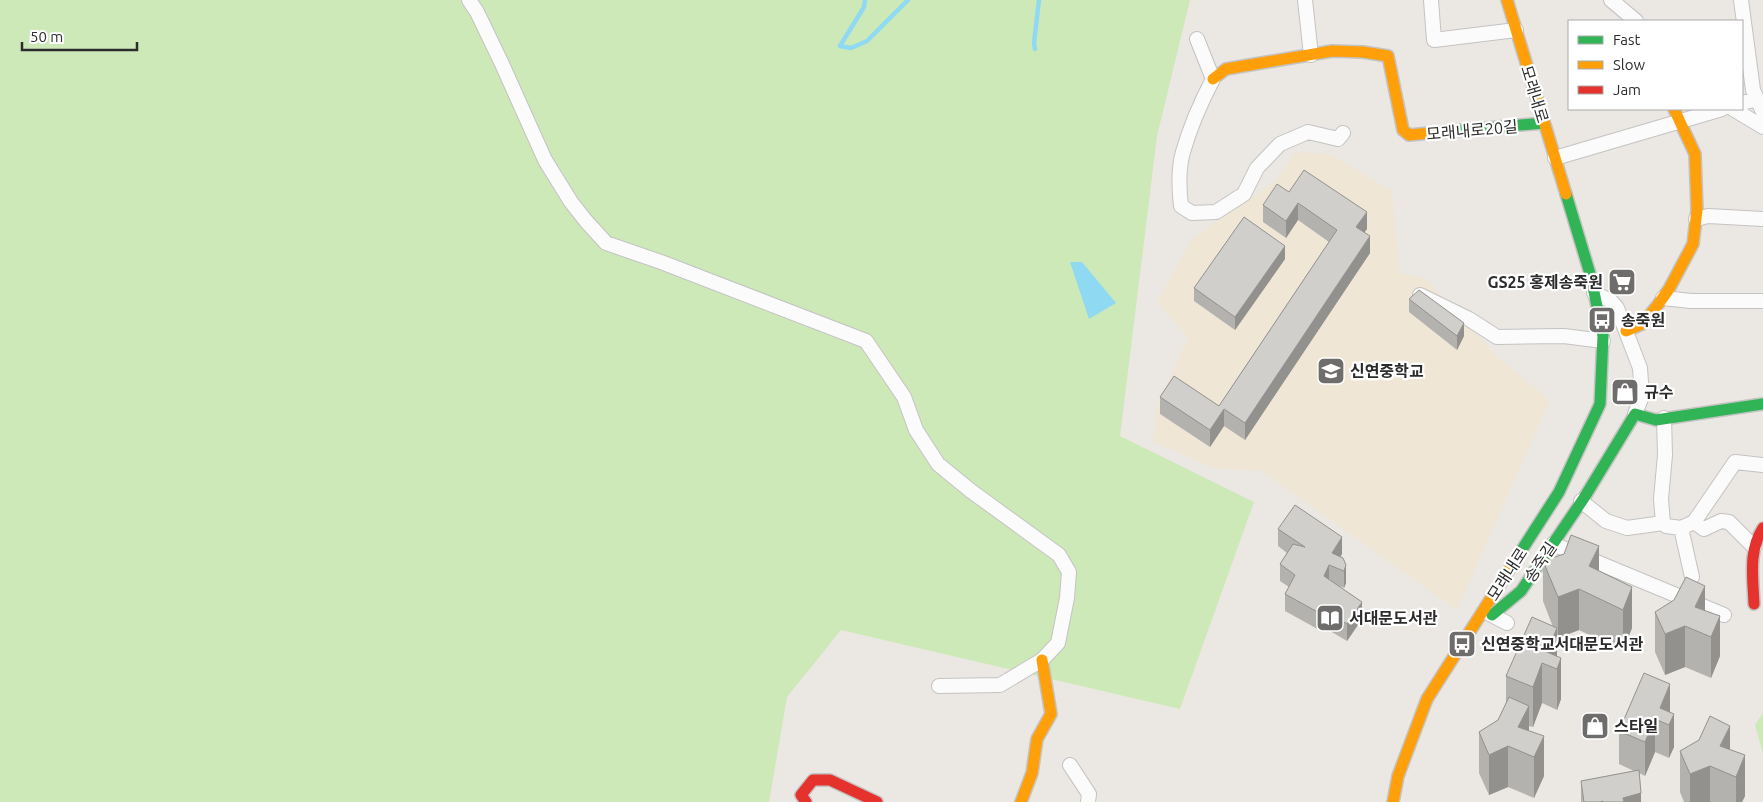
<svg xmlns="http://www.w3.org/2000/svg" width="1763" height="802" viewBox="0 0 1763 802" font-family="Ubuntu,'Noto Sans KR',sans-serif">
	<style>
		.education { fill: #efe6d6 }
		.green { fill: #cde9b8 }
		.water { fill: #8fdaf2 }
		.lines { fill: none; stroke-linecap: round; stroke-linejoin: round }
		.stream { stroke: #8fdaf2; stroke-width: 4.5 }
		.street-casing { stroke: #c4c3c3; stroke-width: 16 }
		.fast-casing { stroke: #c4c3c3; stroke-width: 14 }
		.slow-casing { stroke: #c4c3c3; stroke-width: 14 }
		.jam-casing { stroke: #c4c3c3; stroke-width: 14 }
		.street { stroke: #fcfbfb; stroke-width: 14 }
		.fast { stroke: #30b455; stroke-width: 11 }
		.slow { stroke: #ff9f0a; stroke-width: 11 }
		.jam { stroke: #e5322d; stroke-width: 11 }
		.wall { fill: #b4b2af }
		.shaded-wall { fill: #92918e }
		.building { fill: #d1cfcb; stroke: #92918e }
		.labels { text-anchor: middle; stroke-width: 4.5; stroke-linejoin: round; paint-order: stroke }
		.street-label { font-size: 16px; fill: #2c2c2c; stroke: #fff }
		.poi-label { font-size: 16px; font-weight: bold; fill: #2c2c2c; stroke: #fff; text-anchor: start }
	</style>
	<rect width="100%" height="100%" fill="#ebe7e2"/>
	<path class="education" d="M1296,152l34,2 62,37 8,82 25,5 72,79 53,43 -93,210 -195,-139 -49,-3 -60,-26 4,-35 31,-70 -31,-35 36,-64 82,-56z"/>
	<path class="green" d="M0,0h1190l-33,136 -37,300 134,66 -74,207 -339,-79 -54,67 -18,105h-769z
		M1763,713v40l-8,-28z"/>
	<path class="water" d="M1070,262h12l34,41 -27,16z"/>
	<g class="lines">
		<path class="stream" d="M865,0l-1,7 -24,39 11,2 16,-7 41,-41
			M1035,49l-1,-6 5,-43"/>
		<defs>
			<path id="street" d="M469,0l8,12 25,52 43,96 26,42 15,19 20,22 55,19 205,79 38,56 12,33 22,34 33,27 88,64 10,17 -2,26 -9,45 -16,17 -42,25 -61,1
				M1305,0l6,55
				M1431,0l3,40 82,-10
				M1611,0l25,21
				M1741,0l12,90 10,22
				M1197,39l16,40c-12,23 -23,48 -30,73 -5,17 -4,37 -2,54l11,7 24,-1 28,-18 13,-26 23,-24 28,-12 30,7 5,-6
				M1742,103l15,-4
				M1733,109l30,18
				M1555,158l167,-49
				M1696,219l12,-3 55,3
				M1594,293l17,8 6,7 23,60 2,28 -7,18
				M1420,295l49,24 28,18 67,-1 39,5
				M1663,298l28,3h72
				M1664,418l1,37 -4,44 2,24 3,3 15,2 13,-6 41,-60 28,3
				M1581,501l25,20 21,7 36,-5
				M1694,522l10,7 17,-8 8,1 25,25
				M1681,528l11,49
				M1553,544l171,71
				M1486,612l21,11
				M1070,765l19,29 -1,8"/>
			<path id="fast" d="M1440,132l104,-9
				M1516,559l43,-67 41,-88 3,-68 -12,-59 -25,-83
				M1492,615l29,-24 63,-93 51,-84 21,6 107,-16"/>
			<path id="slow" d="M1507,0l59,194
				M1213,79l13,-10 106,-18 31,1 25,4 15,74 6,5 31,-3
				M1626,331l16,-7 15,-18 12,-17 24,-45 4,-34 -2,-56 -21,-45
				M1021,802l11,-29 5,-34 14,-25 -9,-54
				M1393,802l5,-26 29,-77 89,-140"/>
			<path id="jam" d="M1754,604c-1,-26 -6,-53 9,-76
				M806,802l-5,-7 12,-15h17l47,22"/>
		</defs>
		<use href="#street" class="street-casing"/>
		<use href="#fast" class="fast-casing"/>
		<use href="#slow" class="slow-casing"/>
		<use href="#jam" class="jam-casing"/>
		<use href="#street" class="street"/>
		<use href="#fast" class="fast"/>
		<use href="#slow" class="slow"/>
		<use href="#jam" class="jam"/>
	</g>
	<path class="wall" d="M1289,192l78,37 -3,3 6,21 -125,187 -21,-14 -14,21 -50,-33v-17l59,9 110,-164 -31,-22 -12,18 -23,-16v-17z
		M1285,259l-50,71 -41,-29v-13z
		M1409,299l55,37 -7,14 -48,-38z
		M1278,529l64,25 -2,2 3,2 3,25 -2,5 -5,-2 23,33 -15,22 -22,-13 -2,4 -38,-21v-17l4,-7 -9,-6v-17l7,-11 -9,-7z
		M1543,561l56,10 33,16v41l-9,23 -44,-21 -21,8 -1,-2v21l4,42 -4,11 -15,-7 -9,24 -4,-1v5l15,45 -10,22 -26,-11 -19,8 -10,-22v-41l19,-12 8,-16v-28l47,-49 -10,-26z
		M1705,610l15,46 -9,22 -26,-11 -20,8 -10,-23v-40z
		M1670,712l4,35 -5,11 -14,-6 -10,24 -6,-3 2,29h-60v-21l53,-10 -15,-7v-33z
		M1730,750l15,46 -3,6h-58l-4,-10v-41z"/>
	<path class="shaded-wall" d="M1298,203v17l-12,18v-17z
		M1367,212v17l-11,15v-17z
		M1370,236v17l-125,187v-17z
		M1285,246v13l-50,71v-13z
		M1464,323v13l-7,14v-14z
		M1224,409v17l-14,21v-17z
		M1342,537v17l-8,13 -2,-14z
		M1599,546v40l-10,-20z
		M1329,565v17l-5,-6z
		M1346,565v18l-2,5v-17z
		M1705,586v40l-10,-19z
		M1632,587v41l-9,23v-41z
		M1579,589v41l-21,8v-41z
		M1362,602v17l-15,22v-17z
		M1325,611v17l-2,4v-17z
		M1720,616v40l-9,22v-41z
		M1685,626v41l-20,8v-41z
		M1557,628v40l4,-10v41l-4,11v-41l-10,-17z
		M1542,663v40l-9,24v-40z
		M1670,684v33l-10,-9z
		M1529,706v41l-11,-20z
		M1674,714v33l-5,11v-33z
		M1655,719v33l-10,24v-34z
		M1730,726v40l-10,-20z
		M1544,736v40l-10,22v-41z
		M1508,746v41l-19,8v-40z
		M1745,755v41l-3,6h-6v-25z
		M1710,766v36h-20v-28z
		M1641,793v9h-18v-4z"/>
	<path class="building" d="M1304,170l63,42 -11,15 14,9 -125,187 -21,-14 -14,21 -50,-33 14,-21 45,30 118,-176 -39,-27 -12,18 -23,-16 14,-21 12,8z
		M1244,217l41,29 -50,71 -41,-29z
		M1419,290l45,33 -7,13 -48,-37z
		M1295,505l47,32 -10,16 11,5 3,7 -2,6 -15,-6 -5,11 38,26 -15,22 -22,-13 -2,4 -38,-21 10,-19 -15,-11 13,-20 12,3 -27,-18z
		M1571,535l28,11 -10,20 43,21 -9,23 -44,-21 -21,8 -15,-36 21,-7z
		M1686,577l19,9 -10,21 25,9 -9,21 -26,-11 -20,8 -10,-22 19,-12z
		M1532,617l25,11 -10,24 14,6 -4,11 -15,-6 -9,24 -27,-11z
		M1644,673l26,11 -10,24 14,6 -5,11 -14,-6 -10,23 -26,-11z
		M1509,697l20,9 -11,21 26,9 -10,21 -26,-11 -19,9 -10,-23 19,-12z
		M1710,716l20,10 -10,20 25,9 -9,22 -26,-11 -20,8 -10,-23 19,-11z
		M1639,770l2,23 -18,5 1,4h-21v-1l-3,1h-16l-3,-21z"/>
	<defs>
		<symbol id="supermarket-square" viewBox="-11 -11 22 22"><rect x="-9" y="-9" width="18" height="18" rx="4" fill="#6f6d6c" stroke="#fff"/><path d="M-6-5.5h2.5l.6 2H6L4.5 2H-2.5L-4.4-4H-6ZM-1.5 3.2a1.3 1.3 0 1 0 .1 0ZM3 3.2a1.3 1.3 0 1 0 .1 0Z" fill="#fff"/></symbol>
		<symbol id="bus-square" viewBox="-11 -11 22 22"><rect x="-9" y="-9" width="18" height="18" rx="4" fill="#6f6d6c" stroke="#fff"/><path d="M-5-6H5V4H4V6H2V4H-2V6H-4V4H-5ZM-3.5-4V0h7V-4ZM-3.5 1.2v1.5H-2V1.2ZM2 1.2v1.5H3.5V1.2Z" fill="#fff"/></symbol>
		<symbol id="school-square" viewBox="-11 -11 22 22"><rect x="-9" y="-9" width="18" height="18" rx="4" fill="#6f6d6c" stroke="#fff"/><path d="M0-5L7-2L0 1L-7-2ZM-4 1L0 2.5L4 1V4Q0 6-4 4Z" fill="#fff"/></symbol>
		<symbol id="shop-square" viewBox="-11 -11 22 22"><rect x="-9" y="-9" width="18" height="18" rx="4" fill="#6f6d6c" stroke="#fff"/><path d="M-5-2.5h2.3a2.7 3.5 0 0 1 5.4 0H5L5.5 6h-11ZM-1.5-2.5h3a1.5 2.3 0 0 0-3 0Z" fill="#fff"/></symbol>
		<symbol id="library-square" viewBox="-11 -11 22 22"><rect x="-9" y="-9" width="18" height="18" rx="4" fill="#6f6d6c" stroke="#fff"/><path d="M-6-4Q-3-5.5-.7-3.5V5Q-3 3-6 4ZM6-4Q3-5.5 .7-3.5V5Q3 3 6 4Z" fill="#fff"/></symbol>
	</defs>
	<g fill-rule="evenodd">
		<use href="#supermarket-square" x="1606" y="266" width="32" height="32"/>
		<use href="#bus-square" x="1586" y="304" width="32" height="32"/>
		<use href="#school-square" x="1315" y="355" width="32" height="32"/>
		<use href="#shop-square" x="1609" y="376" width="32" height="32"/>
		<use href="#library-square" x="1314" y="602" width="32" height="32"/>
		<use href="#bus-square" x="1446" y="628" width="32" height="32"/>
		<use href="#shop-square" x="1579" y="710" width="32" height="32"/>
	</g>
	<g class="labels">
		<g class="street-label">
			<text transform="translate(1535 94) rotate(73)" y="6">모래내로</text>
			<text transform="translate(1472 130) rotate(-5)" y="6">모래내로20길</text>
			<text transform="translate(1540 562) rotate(-56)" y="6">송죽길</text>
			<text transform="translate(1507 574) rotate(-57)" y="6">모래내로</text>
		</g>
		<g class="poi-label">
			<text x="1603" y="288" text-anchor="end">GS25 홍제송죽원</text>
			<text x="1621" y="326">송죽원</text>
			<text x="1350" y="377">신연중학교</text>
			<text x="1644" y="398">규수</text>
			<text x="1349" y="624">서대문도서관</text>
			<text x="1481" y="650">신연중학교서대문도서관</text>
			<text x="1614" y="732">스타일</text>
		</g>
	</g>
	<rect x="1568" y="20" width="175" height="90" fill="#ffffff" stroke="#ababab"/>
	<rect x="1578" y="36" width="25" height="8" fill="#30b455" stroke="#ababab"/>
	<text x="1613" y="45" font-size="15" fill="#2c2c2c">Fast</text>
	<rect x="1578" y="61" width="25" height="8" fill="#ff9f0a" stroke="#ababab"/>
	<text x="1613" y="70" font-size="15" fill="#2c2c2c">Slow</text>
	<rect x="1578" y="86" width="25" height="8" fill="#e5322d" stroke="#ababab"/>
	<text x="1613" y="95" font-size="15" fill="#2c2c2c">Jam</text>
	<path d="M22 42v8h115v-8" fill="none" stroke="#2c2c2c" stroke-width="2.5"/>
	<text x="30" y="42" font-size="15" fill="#2c2c2c" stroke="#ffffff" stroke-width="4" paint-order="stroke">50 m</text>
</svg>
